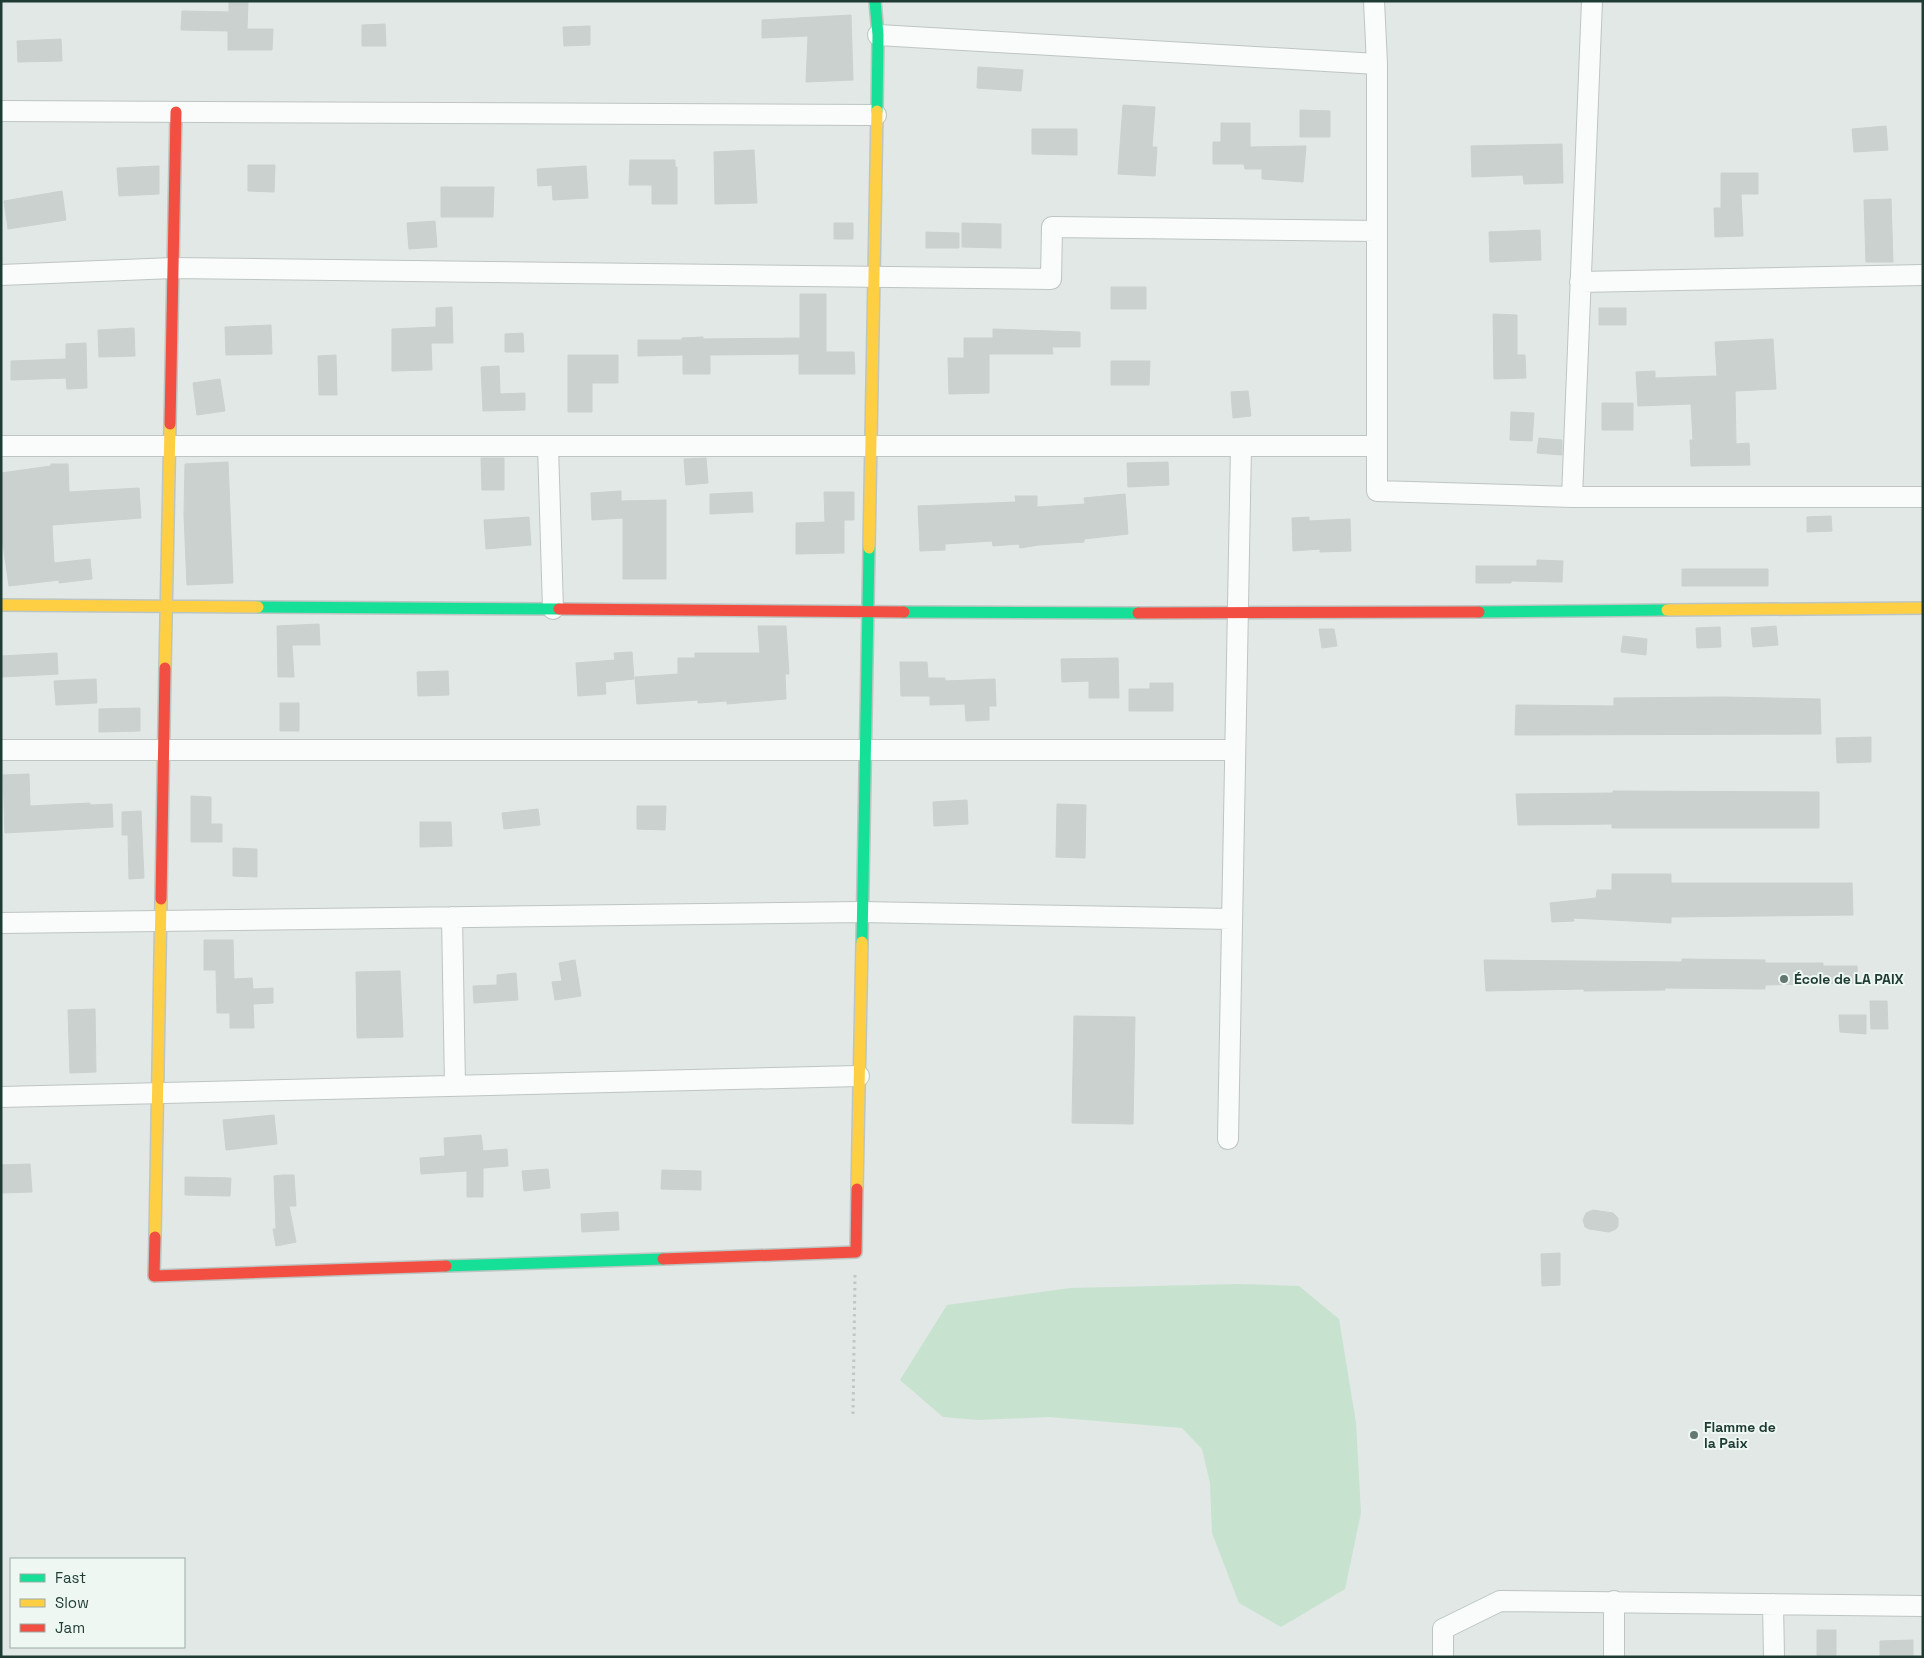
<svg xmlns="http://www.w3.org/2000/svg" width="1924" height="1658" viewBox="0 0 1924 1658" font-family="'Space Grotesk',sans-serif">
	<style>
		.green { fill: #c8e2d0 }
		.building { fill: #cad1ce; stroke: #cad1ce }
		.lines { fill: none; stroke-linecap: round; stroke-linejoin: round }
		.street-casing { stroke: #bec5c2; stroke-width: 22 }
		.fast-casing { stroke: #bdc5c2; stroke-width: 14 }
		.slow-casing { stroke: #bdc5c2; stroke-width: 14 }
		.jam-casing { stroke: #bdc5c2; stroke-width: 14 }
		.path { stroke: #bec8c5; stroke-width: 3; stroke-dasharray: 2.5 4; stroke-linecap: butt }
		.street { stroke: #fafcfb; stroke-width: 20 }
		.fast { stroke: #16e098; stroke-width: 11 }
		.slow { stroke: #ffcf43; stroke-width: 11 }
		.jam { stroke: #f24e42; stroke-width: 11 }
		.poi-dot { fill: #627871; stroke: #eef7f2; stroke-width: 2 }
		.labels { text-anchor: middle; stroke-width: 4; stroke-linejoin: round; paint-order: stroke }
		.poi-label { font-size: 14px; font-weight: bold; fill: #1e3c33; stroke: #eef7f2; text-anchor: start }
	</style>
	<rect width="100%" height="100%" fill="#e1e8e5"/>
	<path class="green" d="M1238,1284l61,2 40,33 17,104 5,90 -16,76 -64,38 -42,-24 -27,-70 -2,-50 -8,-34 -20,-21 -133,-11 -71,3 -35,-3 -43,-37 47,-75 123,-17z"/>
	<path class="building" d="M229,1h19l-1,28h26l-1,21h-44v-19l-47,-1 1,-19 47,1z
		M851,15l2,65 -47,2 2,-46 -46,2v-18z
		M385,24l1,22h-24v-21z
		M590,26v19l-26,1 -1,-19z
		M61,39l1,22 -44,1 -1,-21z
		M978,67l45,3 -2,21 -44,-3z
		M1123,105l32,2 -3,40h5l-2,29 -37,-2z
		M1300,110l30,1v26h-30z
		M1221,123h29v24l56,-1 -3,36 -41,-3v-10h-17l-1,-5h-31v-22h8z
		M1886,126l2,24 -34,2 -2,-23z
		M1032,129h45v26l-45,-1z
		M1562,144l1,39 -39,1 -1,-9 -51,2 -1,-31z
		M754,150l3,53 -42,1 -1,-52z
		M630,160h45v7h2v37h-25v-19h-23z
		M248,165h27l-1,27 -26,-1z
		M159,166v28l-40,2 -2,-28z
		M586,166l2,32 -35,2 -1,-15 -14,1 -1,-17z
		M1721,173h37v21h-17l2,42 -28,1 -1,-29h7z
		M441,187h53l-1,30h-52z
		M62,191l4,29 -58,9 -4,-28z
		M1891,199l2,63h-27l-2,-62z
		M435,221l2,26 -28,2 -2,-26z
		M834,223h19v16h-19z
		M962,223l39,1v24l-39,-1z
		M1540,230l1,30 -51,2 -1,-30z
		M926,232l33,1v15h-33z
		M1111,287h35v22h-35z
		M800,294h26v58h28l1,22h-56v-20l-89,1v19h-27v-19l-45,1v-16h44v-2l21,-1v2l97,-1z
		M452,307l1,36h-22l1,27 -40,1v-42l44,-2v-19z
		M1599,308h27v17h-27z
		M1493,314l24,1v40h8l1,23 -32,1z
		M271,325l1,29 -46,1 -1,-28z
		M134,328l1,28 -36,1 -1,-27z
		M993,329l87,3v15h-28l1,7h-64v39l-40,1 -1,-36h16v-20h29z
		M523,333l1,19h-19v-18z
		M1773,339l3,50 -41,2 1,53 13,-1 1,22 -59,1 -1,-26h3l-2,-36 -53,2 -2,-34 19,-1v7l62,-2 -2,-34z
		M86,343l1,45 -20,1 -1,-11 -55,2v-19l55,-2v-15z
		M336,355l1,40h-18l-1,-39z
		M568,355h50v28h-26v29h-24z
		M1111,361h39l-1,24h-38z
		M499,366l1,28 25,-1v17l-42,1 -2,-44z
		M220,379l5,32 -28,4 -4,-32z
		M1248,391l3,25 -18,2 -2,-26z
		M1602,403h31v27h-31z
		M1511,412l23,1 -2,28 -22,-1z
		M1539,438l23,2v15l-25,-2z
		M481,458h23v32h-22z
		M706,458l2,25 -22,2 -2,-26z
		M228,462l5,121 -46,2 -3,-70 1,-51z
		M1168,462l1,23 -41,2 -1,-24z
		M51,464h17l1,28 70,-4 2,30 -89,7 2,38 36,-4 2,20 -33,4v-3l-50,6 -8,-55v-58l50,-7z
		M621,491v10l45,-1v79h-43v-61l-31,2 -1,-27z
		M752,492l1,20 -43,2v-20z
		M824,492h30v28h-10v33l-48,1v-31l29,-1z
		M1125,494l3,40 -44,5v3l-45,3 -19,3 -1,-4 -26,2 -1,-5 -47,3v6l-25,1 -2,-45 98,-4 -1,-6h22v11l48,-3 -1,-6z
		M1831,516l1,15 -25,1v-15z
		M529,517l2,28 -45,4 -2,-29z
		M1309,517v4l41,-2 1,32 -31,1v-3l-27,2 -1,-33z
		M1537,560l26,1 -1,21 -51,-1v2h-35v-17h61z
		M1682,569h86v17h-86z
		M319,624l1,21h-28l2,32h-16l-1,-51z
		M758,626h28l3,48h-4l1,25 -59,5v-3l-29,2v-3l-61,4 -2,-27 43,-3v-16h17v-5h65z
		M1776,626l2,19 -25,2 -2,-19z
		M1720,627l1,20 -24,1 -1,-20z
		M1319,629h15l3,17 -15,2z
		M1623,636l24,3 -1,16 -25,-3z
		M632,652l2,27 -29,3 1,12 -28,2 -2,-33 39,-3 -1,-7z
		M57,653l1,21 -56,3 -1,-21z
		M1118,658l1,40h-30v-17l-27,1 -1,-23z
		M900,662h27l1,16h17v3l50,-2 1,27h-7v14l-23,1 -1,-17 -35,1v-9h-29z
		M448,671l1,24 -31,1 -1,-24z
		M96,679l1,24 -41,2 -2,-24z
		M1150,683h23v28h-44v-22h21z
		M1724,697l96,2 1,35 -306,1 1,-30 98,1v-8z
		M280,703h19v28h-19z
		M140,708v23l-41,1v-23z
		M1871,737v25l-34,1 -1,-25z
		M29,774l1,32 60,-3v2l22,-1 1,23 -108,6 -2,-58z
		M1613,791l206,1v36h-207v-4l-94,1 -2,-31 97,-1z
		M191,796l20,1v27h11v18h-31z
		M967,800l1,24 -34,2 -1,-24z
		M1057,804l29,1 -1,53 -29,-1z
		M637,806h29l-1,24 -28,-1z
		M538,809l2,16 -36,4 -2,-16z
		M141,811l3,67 -15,1 -1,-44h-6v-23z
		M420,822h31l1,24 -32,1z
		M233,848l24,1v28l-24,-1z
		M1612,874h59v9h181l1,32 -182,2v6l-98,-5 1,3 -22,1 -2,-19 46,-5 1,-8h15z
		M204,940h29l1,39 18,-1 1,11 20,-1v15l-20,1 1,24h-24v-15h-13l-1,-43h-12z
		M1682,959l83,1v3h58v3h34l1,17 -93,2v4l-100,-1v2l-81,1v-2l-98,2 -2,-31 198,2z
		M575,960l6,36 -26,4 -3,-18 10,-1 -3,-18z
		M400,971l3,66 -46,1 -1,-66z
		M516,973l2,27 -44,3 -1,-17 24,-1v-10z
		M1870,1001h17l1,28h-17z
		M95,1009l1,63 -26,1 -2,-63z
		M1839,1015h27v19l-26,-2z
		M1074,1016l61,1 -2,107 -61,-1z
		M274,1115l3,29 -51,6 -3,-30z
		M481,1135l2,16 24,-2 1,17 -25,2v29h-16v-26l-46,3 -1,-16 25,-2 -1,-18z
		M30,1164l2,28 -31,1v-28z
		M548,1169l2,19 -26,3 -2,-20z
		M662,1170l39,1v19l-40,-1z
		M283,1175h11l2,31h-7l7,36 -20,4 -3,-17h3l-2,-53z
		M185,1177l46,1 -1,18 -45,-1z
		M1593,1210l20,3 5,5v8l-2,3 -7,3 -20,-3 -4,-2 -2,-7 3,-7z
		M618,1212l1,18 -37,2 -1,-18z
		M1560,1253v32l-18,1 -1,-32z
		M1817,1630h19v27h-19z
		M1913,1640v17h-33v-16z"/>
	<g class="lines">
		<defs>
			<path id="street" d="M1374,1l3,63v427l195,6h351
				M878,35l499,29
				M1,111l875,4
				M1,275l172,-7 878,11 1,-52 325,4
				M1580,282l343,-7
				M1,446h1376
				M548,446l5,163
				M1572,497l20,-496
				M1,750h1234
				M452,917l3,169
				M1,923l861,-11 370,7
				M1,1097l858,-21
				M1228,1139l13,-693
				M1614,1601v56
				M1773,1604l1,53
				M1443,1657v-28l57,-28 423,5"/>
			<path id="fast" d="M875,1l3,34 -1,76
				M258,607l301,2
				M904,612l234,1
				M1479,612l188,-2
				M862,942l7,-394
				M446,1266l217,-7"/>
			<path id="slow" d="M869,548l8,-437
				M1,605l257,2
				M1667,610l256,-2
				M165,668l5,-244
				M857,1189l5,-247
				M155,1237l6,-338"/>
			<path id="jam" d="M170,424l6,-312
				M559,609l345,3
				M1138,613l341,-1
				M161,899l4,-231
				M155,1237l-1,39 292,-10
				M663,1259l193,-7 1,-63"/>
		</defs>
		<use href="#street" class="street-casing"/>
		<use href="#fast" class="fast-casing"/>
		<use href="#slow" class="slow-casing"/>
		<use href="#jam" class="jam-casing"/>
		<path class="path" d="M853,1414l2,-139"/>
		<use href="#street" class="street"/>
		<use href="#fast" class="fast"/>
		<use href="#slow" class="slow"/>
		<use href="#jam" class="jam"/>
	</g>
	<g class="poi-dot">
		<circle cx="1784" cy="979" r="5"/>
		<circle cx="1694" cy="1435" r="5"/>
	</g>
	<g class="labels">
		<g class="poi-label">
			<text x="1794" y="984">École de LA PAIX</text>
			<text x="1704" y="1432">Flamme de<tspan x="1704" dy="16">la Paix</tspan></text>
		</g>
	</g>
	<rect width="1924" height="1658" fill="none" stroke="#1e3c33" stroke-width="5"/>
	<rect x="10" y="1558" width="175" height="90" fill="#eef7f2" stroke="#9baca6"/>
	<rect x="20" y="1574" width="25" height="8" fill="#16e098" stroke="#9baca6"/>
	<text x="55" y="1583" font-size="15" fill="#1e3c33">Fast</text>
	<rect x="20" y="1599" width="25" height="8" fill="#ffcf43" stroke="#9baca6"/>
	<text x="55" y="1608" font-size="15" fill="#1e3c33">Slow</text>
	<rect x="20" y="1624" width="25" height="8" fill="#f24e42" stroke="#9baca6"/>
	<text x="55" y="1633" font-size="15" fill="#1e3c33">Jam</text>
</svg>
